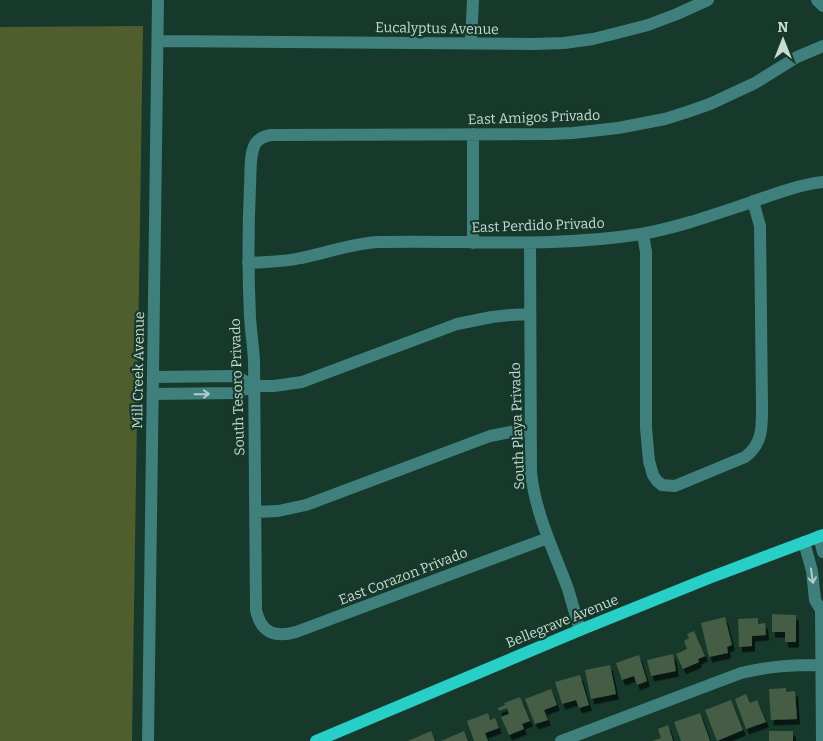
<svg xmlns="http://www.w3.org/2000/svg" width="823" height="741" viewBox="0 0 823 741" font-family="Bitter,serif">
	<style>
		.green { fill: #505d2d }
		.building { fill: #455c45; filter: url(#shadow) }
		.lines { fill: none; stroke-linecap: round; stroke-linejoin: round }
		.minor { stroke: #3f807c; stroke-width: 12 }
		.major { stroke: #27cfc7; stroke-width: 12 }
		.oneway { stroke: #b3cdc6 }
		.labels { text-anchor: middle; stroke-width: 4.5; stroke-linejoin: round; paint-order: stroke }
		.street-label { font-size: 14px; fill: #c8dbd3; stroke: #16392c }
	</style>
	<defs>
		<filter id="shadow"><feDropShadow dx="3" dy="5.5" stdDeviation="0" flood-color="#0009"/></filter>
	</defs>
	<rect width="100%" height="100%" fill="#16392c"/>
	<path class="green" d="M143,26l-11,715h-132v-714z"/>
	<path class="building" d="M772,614l24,1v27h-11v-10h-13z
		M725,617l7,28 -5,2 1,6 -19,4 -8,-34z
		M758,618v6l7,-1 1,12 -14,1v10l-13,1 -1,-28z
		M694,631l11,25 -7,3 1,3 -16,7 -7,-15 11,-5 -3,-8 5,-3 -2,-4z
		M673,654l3,17 -25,5 -4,-16z
		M639,655l8,26 -10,4 -3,-9 -12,4 -6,-17z
		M610,665l6,29 -25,5 -6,-29z
		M580,675l9,30 -10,3 -3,-8 -14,4 -7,-22z
		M786,688v4l9,-1 2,28 -26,1 -2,-31z
		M551,689l6,16 -13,5 4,10 -13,4 -10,-25z
		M746,694l4,9 7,-3 9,22 -20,7 -11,-30z
		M520,697l10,24 -8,3 2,5 -15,6 -8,-18 8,-3 -2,-6 -8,3 -1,-3 7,-3 -1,-2z
		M731,700l12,30 -26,11 -12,-31z
		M488,713l2,7 5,-2 4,10 -14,5 3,8h-14l-7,-20z
		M700,713l10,28h-29l-7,-19z
		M668,725l5,16h-21l9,-3 -3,-9z
		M431,731l4,10h-27z
		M464,731l4,10h-27z
		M769,731h24v10h-24z"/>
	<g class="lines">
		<path class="minor" d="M817,0l6,6
			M158,41l376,3 30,-1 29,-4 28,-7 27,-7 29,-11 31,-14
			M471,43l2,-43
			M643,234l3,18v176l3,33 4,14 4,6 5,4 13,1 70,-29c18,-13 17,-31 17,-50l-2,-181 -7,-25
			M473,243v-109
			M530,243l1,229c4,41 23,79 37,117 4,14 8,27 12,41
			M248,263c18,-1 36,-1 53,-5 26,-5 51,-15 78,-16 87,-2 175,6 262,-8 35,-6 72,-19 105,-30 26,-9 51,-19 77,-22
			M253,386h21l28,-4 155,-58 35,-7 18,-2 20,-1
			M153,394l83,-1 17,-7 -17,-10 -83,1
			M255,512l23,-1 28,-6 184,-69 26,-5h15
			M819,536l4,16
			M548,538l-252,94c-21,6 -35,1 -40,-22l-2,-250c-1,-15 -3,-28 -4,-43 -2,-43 -2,-87 0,-131 1,-12 -1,-30 5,-42 4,-6 10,-8 16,-9l280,-1 22,-1 45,-5 47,-9 22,-7 23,-8 45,-21 42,-26 26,-11
			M804,542l8,29 3,29 6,10 1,131
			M148,741l10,-741
			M561,741l180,-68c29,-7 51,-8 81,-8"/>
		<path class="major" d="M316,741l264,-111 129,-52 114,-43"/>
	</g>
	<defs><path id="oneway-shaft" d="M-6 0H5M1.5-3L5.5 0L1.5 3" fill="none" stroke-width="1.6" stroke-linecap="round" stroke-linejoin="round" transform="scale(1.25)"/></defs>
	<g class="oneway">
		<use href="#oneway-shaft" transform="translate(202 394) rotate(-1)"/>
		<use href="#oneway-shaft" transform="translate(812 576) rotate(82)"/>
	</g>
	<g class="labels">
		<g class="street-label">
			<text transform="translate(437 28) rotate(1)" y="5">Eucalyptus Avenue</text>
			<text transform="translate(534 117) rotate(-2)" y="5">East Amigos Privado</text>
			<text transform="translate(538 225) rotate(-2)" y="5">East Perdido Privado</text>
			<text transform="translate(138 370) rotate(-89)" y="5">Mill Creek Avenue</text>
			<text transform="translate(237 387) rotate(-92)" y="5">South Tesoro Privado</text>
			<text transform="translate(517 426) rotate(-92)" y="5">South Playa Privado</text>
			<text transform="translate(403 576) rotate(-21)" y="5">East Corazon Privado</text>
			<text transform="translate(562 621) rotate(-22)" y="5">Bellegrave Avenue</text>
		</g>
	</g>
	<g transform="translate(783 40)" stroke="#16392c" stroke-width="4" paint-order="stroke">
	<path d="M0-4L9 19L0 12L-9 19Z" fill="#c8dbd3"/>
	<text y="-8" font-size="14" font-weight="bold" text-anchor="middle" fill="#c8dbd3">N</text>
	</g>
</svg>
